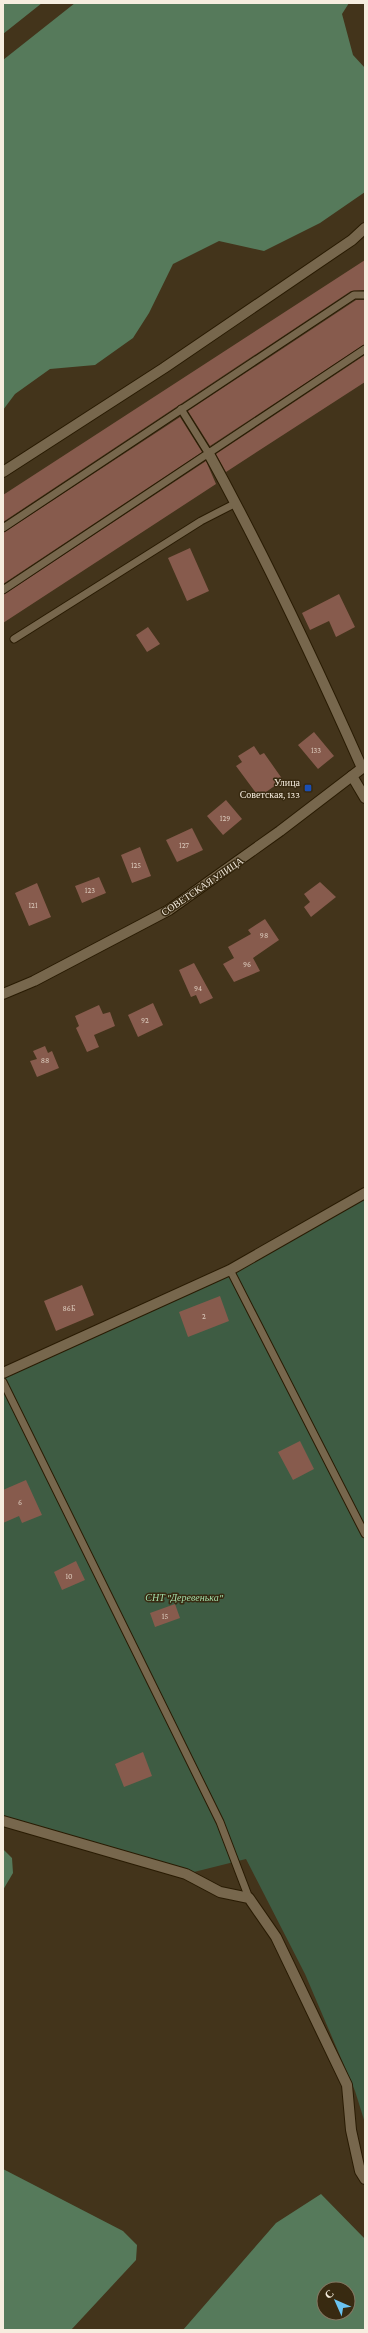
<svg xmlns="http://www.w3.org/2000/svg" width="368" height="2333" viewBox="0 0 368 2333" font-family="'Crimson Pro',serif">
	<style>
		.green { fill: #3e5c43 }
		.forest { fill: #567a5b; fill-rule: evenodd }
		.building { fill: #875b4d }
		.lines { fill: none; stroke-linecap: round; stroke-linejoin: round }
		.service-casing { stroke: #291b03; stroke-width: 9 }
		.minor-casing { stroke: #291b03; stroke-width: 12 }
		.tertiary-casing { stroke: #291b03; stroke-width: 12 }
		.service { stroke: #77674d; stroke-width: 7 }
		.minor { stroke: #77674d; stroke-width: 10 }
		.tertiary { stroke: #77674d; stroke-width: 10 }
		.transit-dot { fill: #1a4fb4; stroke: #382a11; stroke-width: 1.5 }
		.labels { text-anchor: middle; stroke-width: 3; stroke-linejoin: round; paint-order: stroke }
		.number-label { font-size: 8px; fill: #dac8ba }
		.poi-label { font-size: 10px; fill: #f6eddf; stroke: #382a11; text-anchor: end }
		.street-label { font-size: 10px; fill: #f6eddf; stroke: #382a11 }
		.park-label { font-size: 10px; font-style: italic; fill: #a3deab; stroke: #382a11 }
	</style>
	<rect width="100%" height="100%" fill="#43341b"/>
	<path class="green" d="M365,1193v930l-10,-32 -50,-117 -59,-115 -60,15 -183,-53v-448l227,-103z"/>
	<path class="forest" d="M3,3h39l-39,31z
		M75,3h274l-7,11 11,41 12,13v124l-45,31 -56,28 -45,-10 -46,23 -24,49 -16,25 -38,27 -45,4 -35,25 -12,16v-350z
		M3,1849l9,9 1,15 -10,17z
		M3,2169l120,62 14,14 -1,15 -65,70h-68z
		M321,2194l44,45v91h-182l93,-107zM324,2289h24v24h-24z"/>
	<path class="building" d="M365,260v30l-14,1 -348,231v-27z
		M356,300h9v44l-155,102 -22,-35z
		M365,355v27l-139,90 -10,-18z
		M180,417l22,35 -199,132v-51z
		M206,461l10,23 -213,139v-28z
		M190,548l19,43 -22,10 -19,-43z
		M339,594l16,33 -19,10 -7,-16 -19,9 -8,-17z
		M148,627l12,17 -13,8 -11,-17z
		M314,732l20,24 -16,13 -20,-24z
		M254,746l6,9 4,-2 19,27 -24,17 -23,-31 6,-4 -4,-6z
		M226,800l16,19 -19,16 -16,-19z
		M192,828l11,22 -26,12 -11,-22z
		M140,847l11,29 -19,7 -11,-28z
		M99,877l7,16 -24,10 -7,-17z
		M320,882l16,15 -25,20 -7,-10 6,-5 -6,-8z
		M37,883l14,34 -22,9 -14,-33z
		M265,919l14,21 -26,18 7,13 -26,11 -11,-18 11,-6 -6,-11 23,-13 -3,-4z
		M194,963l19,35 -13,6 -4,-9 -5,2 -12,-27z
		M153,1003l10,22 -25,12 -10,-22z
		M99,1005l4,9 7,-2 5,14 -21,9 5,12 -12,5 -11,-24 3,-2 -4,-10z
		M45,1046l3,7 4,-2 7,17 -22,9 -7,-16 7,-2 -4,-8z
		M82,1285l12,30 -38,16 -12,-30z
		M220,1296l9,25 -41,16 -9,-25z
		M300,1441l14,28 -21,11 -15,-28z
		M26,1480l16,35 -20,8 -3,-7 -16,7v-33z
		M76,1561l9,19 -23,10 -8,-18z
		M175,1604l5,14 -25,9 -5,-14z
		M143,1752l9,24 -28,11 -9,-23z"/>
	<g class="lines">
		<defs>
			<path id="service" d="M181,409l28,45
				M3,528l351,-233h11
				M3,590l362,-241
				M14,639l187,-118 35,-18
				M230,1270l135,264
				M3,1382l217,440 29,76"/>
			<path id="minor" d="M209,454c56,102 106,208 153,314
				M3,472l161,-104 188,-128 13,-12
				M352,776l13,22
				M3,1373l227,-103 135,-77
				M3,1821l183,53 34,18 29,6 27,39 71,148 4,45 9,41 5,8"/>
			<path id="tertiary" d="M3,994l31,-13 135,-71 111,-79 85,-65"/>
		</defs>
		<use href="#service" class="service-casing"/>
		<use href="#minor" class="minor-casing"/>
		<use href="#tertiary" class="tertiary-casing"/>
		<use href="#service" class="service"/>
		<use href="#minor" class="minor"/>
		<use href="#tertiary" class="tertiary"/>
	</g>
	<rect class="transit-dot" x="304" y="784" width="8" height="8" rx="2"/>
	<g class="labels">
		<g class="number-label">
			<text x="316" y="753">133</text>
			<text x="225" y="821">129</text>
			<text x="184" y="848">127</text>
			<text x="136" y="868">125</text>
			<text x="90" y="893">123</text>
			<text x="33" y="908">121</text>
			<text x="264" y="938">98</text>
			<text x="247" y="967">96</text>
			<text x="198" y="991">94</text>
			<text x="145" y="1023">92</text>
			<text x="45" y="1063">88</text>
			<text x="69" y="1311">86Б</text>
			<text x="204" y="1319">2</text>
			<text x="20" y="1505">6</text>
			<text x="69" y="1579">10</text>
			<text x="165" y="1619">15</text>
		</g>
		<g class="poi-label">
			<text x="300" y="786">Улица<tspan x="300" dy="12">Советская, 133</tspan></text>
		</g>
		<g class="street-label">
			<text transform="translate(202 886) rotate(-34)" y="4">СОВЕТСКАЯ УЛИЦА</text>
		</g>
		<g class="park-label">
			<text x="184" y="1601">СНТ "Деревенька"</text>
		</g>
	</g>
	<rect width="368" height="2333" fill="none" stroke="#f6eddf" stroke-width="8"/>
	<g transform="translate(336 2301) rotate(315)"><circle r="19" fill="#382a11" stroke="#847863"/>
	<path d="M0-3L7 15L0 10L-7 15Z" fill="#6ac3f1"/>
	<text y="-6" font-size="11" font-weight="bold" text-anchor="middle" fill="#f6eddf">С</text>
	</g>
</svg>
